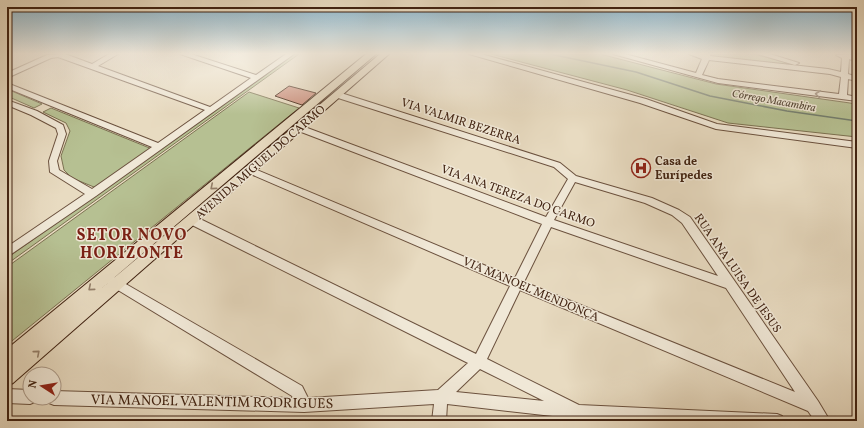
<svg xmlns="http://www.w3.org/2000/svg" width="864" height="428" viewBox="0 0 864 428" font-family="Vollkorn,serif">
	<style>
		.green { fill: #b6c092; stroke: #7c7252 }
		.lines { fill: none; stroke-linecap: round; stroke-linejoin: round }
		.stream { stroke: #757f70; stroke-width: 1.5 }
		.building { fill: #d09382; stroke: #412312 }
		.minor-casing { stroke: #6b513e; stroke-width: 2 }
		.major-casing { stroke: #412312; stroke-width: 2 }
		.minor { fill: #f0e8d7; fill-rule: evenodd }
		.major { fill: #e8dbc1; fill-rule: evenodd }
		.oneway { stroke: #988674 }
		.oneway2 { stroke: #947f6a }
		.labels { text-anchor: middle; stroke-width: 3; stroke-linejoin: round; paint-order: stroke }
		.far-water-label { font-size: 11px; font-style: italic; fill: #574939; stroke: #f0e8d7 }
		.street-label { font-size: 12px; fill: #412312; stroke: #f0e8d7 }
		.poi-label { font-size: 12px; font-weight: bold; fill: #412312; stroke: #f0e8d7; text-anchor: start }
		.near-street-label { font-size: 14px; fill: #412312; stroke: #f0e8d7 }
		.district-label { font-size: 16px; font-weight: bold; letter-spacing: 1px; fill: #7a1f14; stroke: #f0e8d7 }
	</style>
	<rect width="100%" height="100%" fill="#e8dbc1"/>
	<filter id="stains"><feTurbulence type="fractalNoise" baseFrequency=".005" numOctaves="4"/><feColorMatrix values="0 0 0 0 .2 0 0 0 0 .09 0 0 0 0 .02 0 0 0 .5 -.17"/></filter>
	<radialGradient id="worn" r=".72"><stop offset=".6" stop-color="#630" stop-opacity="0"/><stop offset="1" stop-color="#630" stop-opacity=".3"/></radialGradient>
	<path class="green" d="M294,54h5l-292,210v-6z
		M491,54h109l116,30 141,20v33l-129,-14 -101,-33z
		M714,54h39l60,15 -100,-12z
		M7,89l35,15 -8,4 -27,-12z
		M249,92l50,16 -292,237v-78z
		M51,108l101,41 -54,38h-4l-22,-9 -8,-8 -3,-14 9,-25 -4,-8 -23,-11z"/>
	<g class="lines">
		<path class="stream" d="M550,54l86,18 74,24 77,15 70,10"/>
	</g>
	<path class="building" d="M289,86l27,7 -14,12 -27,-9z"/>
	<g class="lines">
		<defs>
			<path id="minor" d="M65,54l27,10 17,-10h9l-20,12 112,41 41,-29 -71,-24h11l65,21 30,-21h8l-198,142 -89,61v-10l78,-53 -35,-22 -1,-11 9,-27 -2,-6 -25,-13 -24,-10v-5l30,11 26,14 3,9 -9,27 2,9 33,19 60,-42 -145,-59v-5l151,60 47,-33 -147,-53 -7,1 -44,20v-5l40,-18z
				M469,54h12l165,45 71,25 140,18v6l-141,-19 -76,-26z
				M613,54h12l71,19 6,-14 -13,-5h22l-1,2 118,13 13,3 1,-14 -6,-3 13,-1 8,3v4l-8,-2 -1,15 9,3v4l-9,-2 -1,16 10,2v4l-139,-18zM709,60l121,14 11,3 -2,17 -121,-15 -16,-4z
				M758,54h12l29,9 -4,2z
				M335,93h6l219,70 16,13 76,22 27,12 11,7 128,184 12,20h-15l-7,-10 -288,-121 -33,69 92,46 198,9 5,2 2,5h-159l-46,-2 -132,-15 -1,17h-14l2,-17 -130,8 -250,-7 -5,-2 -2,-5h7v-7l239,7 -1,-2 -184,-112 -2,-3 2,-3 4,-2 190,110 6,12 130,-8 30,-27 -280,-140 -1,-3 1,-3h8l280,137 34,-68 -264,-114 -2,-2 2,-2h6l263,110 27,-54 -246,-94 -1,-2 1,-2h6l244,91 22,-38 -14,-12 -219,-70zM575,182l70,21 27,12 10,8 36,53 -164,-56zM551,227l175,61 69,104 -271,-110zM480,369l64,32 -88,-9z
				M7,389l23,1v8h6l-1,4 -5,2 -23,-1z"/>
			<path id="major" d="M366,54h10l-274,234 278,-234h9l-376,329 -6,3v-18l4,-3 -4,1v-17z"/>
		</defs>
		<use href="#minor" class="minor-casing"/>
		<use href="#major" class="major-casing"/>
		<use href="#minor" class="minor"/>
		<use href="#major" class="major"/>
	</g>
	<defs><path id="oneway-chevron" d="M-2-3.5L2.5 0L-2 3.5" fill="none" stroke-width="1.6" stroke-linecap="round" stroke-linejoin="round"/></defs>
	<use class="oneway" href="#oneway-chevron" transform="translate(818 94) rotate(-173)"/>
	<g class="oneway2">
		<use href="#oneway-chevron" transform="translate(213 187) rotate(140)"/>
		<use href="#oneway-chevron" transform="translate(91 288) rotate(140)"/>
		<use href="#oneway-chevron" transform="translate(37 353) rotate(-41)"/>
	</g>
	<linearGradient id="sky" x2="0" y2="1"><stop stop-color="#88b7d1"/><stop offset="0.47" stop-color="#f5efe3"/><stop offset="1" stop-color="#f5efe3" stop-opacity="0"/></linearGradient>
	<rect width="864" height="114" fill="url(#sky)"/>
	<defs>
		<symbol id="hospital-ring" viewBox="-11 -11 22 22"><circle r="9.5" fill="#f0e8d7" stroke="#8f2418" stroke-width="1.5"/><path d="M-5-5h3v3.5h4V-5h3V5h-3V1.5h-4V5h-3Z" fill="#8f2418"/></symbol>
	</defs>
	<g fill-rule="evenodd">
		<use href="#hospital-ring" x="630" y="157" width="22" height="22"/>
	</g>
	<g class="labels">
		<g class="far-water-label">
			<text transform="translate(774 100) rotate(10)" y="4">Córrego Macambira</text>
		</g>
		<g class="street-label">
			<text transform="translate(461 121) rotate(18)" y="4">VIA VALMIR BEZERRA</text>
			<text transform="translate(260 162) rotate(-41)" y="4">AVENIDA MIGUEL DO CARMO</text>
			<text transform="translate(518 196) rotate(20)" y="4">VIA ANA TEREZA DO CARMO</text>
			<text transform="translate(738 273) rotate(55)" y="4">RUA ANA LUISA DE JESUS</text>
			<text transform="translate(531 289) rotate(23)" y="4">VIA MANOEL MENDONÇA</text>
		</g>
		<g class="poi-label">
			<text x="655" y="165">Casa de<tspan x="655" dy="14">Eurípedes</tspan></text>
		</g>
		<g class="near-street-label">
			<text transform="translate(212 401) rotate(1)" y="5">VIA MANOEL VALENTIM RODRIGUES</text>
		</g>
		<g class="district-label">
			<text x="132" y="240">SETOR NOVO<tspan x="132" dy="18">HORIZONTE</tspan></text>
		</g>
	</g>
	<rect width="864" height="428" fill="none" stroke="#e8dbc1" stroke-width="24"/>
	<rect x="8" y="8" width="848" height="412" fill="none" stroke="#412312" stroke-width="2"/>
	<rect x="12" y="12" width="840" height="404" fill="none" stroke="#412312"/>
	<g transform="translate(42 386) rotate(282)"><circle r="19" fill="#f0e8d7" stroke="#aa9988"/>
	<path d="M0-3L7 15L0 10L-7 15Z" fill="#8f2418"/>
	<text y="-6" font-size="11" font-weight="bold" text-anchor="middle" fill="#412312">N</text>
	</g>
	<rect width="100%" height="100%" filter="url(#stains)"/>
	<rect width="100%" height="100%" fill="url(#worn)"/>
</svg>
